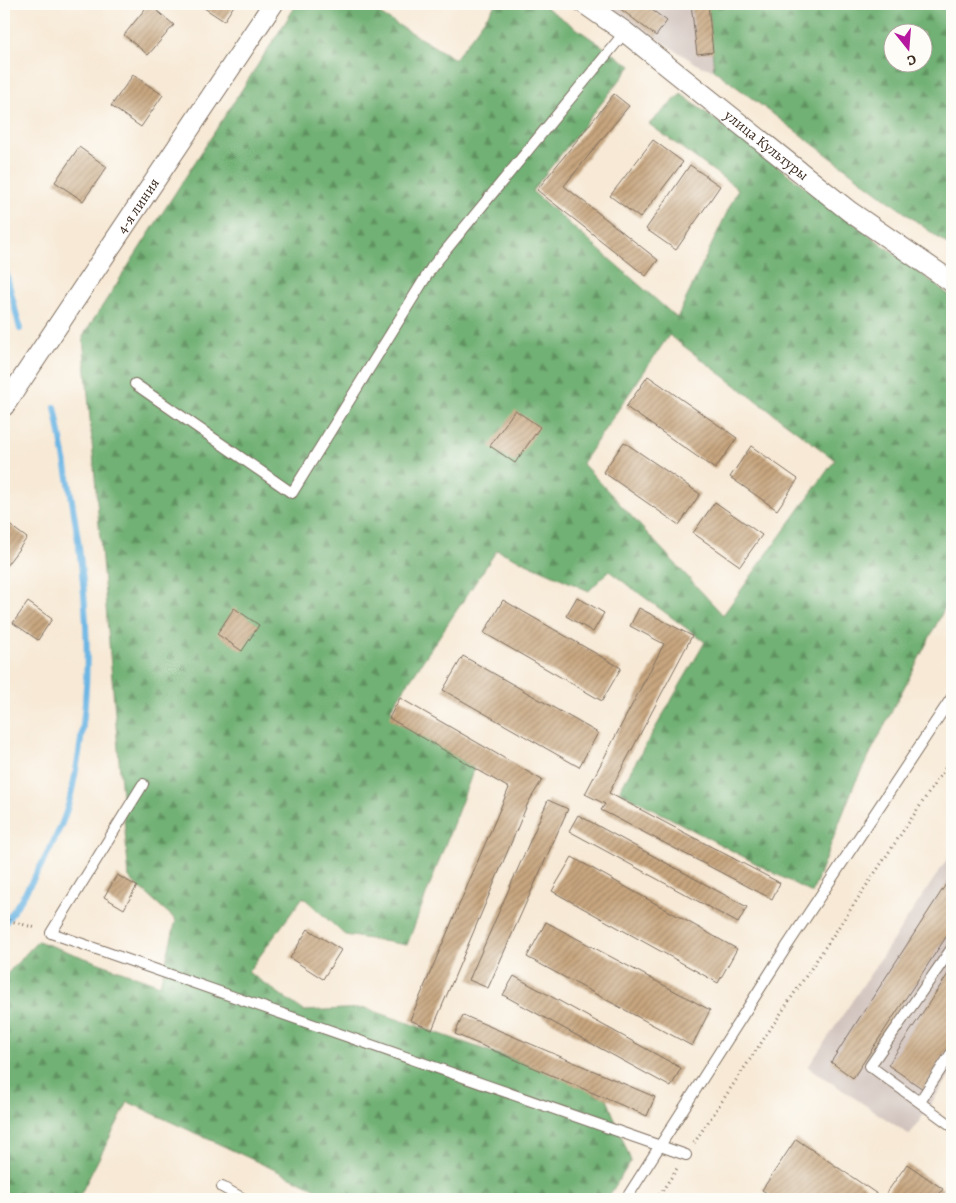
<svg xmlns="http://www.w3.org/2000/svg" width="956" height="1203" viewBox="0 0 956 1203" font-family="Alegreya,serif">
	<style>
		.industrial { fill: #cfc0ba }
		.forest { fill: url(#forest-firs); stroke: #566e49; fill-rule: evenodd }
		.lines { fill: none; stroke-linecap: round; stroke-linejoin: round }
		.stream { stroke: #6cb6e4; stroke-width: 6 }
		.building { fill: url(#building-hatch) }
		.lane-casing { stroke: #7d6d5e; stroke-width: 12 }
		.street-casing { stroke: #7d6d5e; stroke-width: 22 }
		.path { stroke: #7d6d5e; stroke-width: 3; stroke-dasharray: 1 4; stroke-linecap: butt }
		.lane { stroke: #fff; stroke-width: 10 }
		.street { stroke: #fff; stroke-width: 20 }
		.labels { text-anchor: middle; stroke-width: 4; stroke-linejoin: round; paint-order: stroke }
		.street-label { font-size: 15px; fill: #3b2a1e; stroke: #fdfcf7 }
	</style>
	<defs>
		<pattern id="forest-firs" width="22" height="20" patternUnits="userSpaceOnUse" patternTransform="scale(1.25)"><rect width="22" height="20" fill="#71b174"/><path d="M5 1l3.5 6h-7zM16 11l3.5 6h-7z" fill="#5e905f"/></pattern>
		<pattern id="building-hatch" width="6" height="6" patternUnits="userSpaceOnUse" patternTransform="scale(1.25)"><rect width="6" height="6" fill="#c7a67f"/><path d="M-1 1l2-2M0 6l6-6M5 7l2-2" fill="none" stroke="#a38767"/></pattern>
	</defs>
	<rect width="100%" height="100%" fill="#fdfcf7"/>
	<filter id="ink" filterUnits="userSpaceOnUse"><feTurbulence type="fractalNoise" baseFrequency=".02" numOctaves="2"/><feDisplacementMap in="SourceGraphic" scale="10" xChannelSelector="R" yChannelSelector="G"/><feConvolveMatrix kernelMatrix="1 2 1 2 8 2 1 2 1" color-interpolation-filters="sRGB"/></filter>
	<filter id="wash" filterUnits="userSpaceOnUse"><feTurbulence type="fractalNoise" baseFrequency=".0096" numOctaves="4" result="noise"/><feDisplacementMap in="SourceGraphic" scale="20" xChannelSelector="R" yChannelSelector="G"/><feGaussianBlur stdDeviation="1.12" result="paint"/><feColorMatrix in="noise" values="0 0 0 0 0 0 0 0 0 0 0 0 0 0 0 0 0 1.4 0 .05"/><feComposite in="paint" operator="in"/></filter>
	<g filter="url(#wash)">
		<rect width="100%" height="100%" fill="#f7e9d5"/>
		<path class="industrial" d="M602,4h106l6,66 -14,-4z
			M952,852v220l-42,63 -102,-68z"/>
		<path class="forest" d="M297,4h85l-4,9 77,46 41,-55h45l90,62 -99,125 145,127 61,-129 -89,-65 32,-30 271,203v124l-5,7 5,4v162l-98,191 -42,108 -193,-102 86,-149 -96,-71 -20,20 -92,-41 -107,160 84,59 -67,176 -62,-10 -42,-38 -55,75 56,39 61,-3 239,83 27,70 -24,38h-269l-210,-97 -50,97h-74v-222l34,-36 122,44 16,-65 -47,-42 -46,-542zM669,335l166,125 -112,155 -141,-152z
			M708,4h244v159l-6,10 6,6v69l-238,-178zM894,32h30v30h-30z"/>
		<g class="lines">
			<path class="stream" d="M4,264l16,65
				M4,925c22,-32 43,-67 58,-102 9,-22 13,-47 17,-70 20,-117 -2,-230 -24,-346"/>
		</g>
		<g id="blocks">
			<path class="building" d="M149,4l25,21 -26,30 -24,-20z
				M198,4h37l-11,17z
				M614,4h30l23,17 -11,15z
				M691,4h17l5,48 -16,2z
				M133,75l30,20 -22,32 -30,-21z
				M614,94l15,12 -65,80 94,74 -12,16 -109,-86z
				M653,140l30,22 -43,56 -30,-22z
				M79,147l28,20 -24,34 -28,-19z
				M690,165l30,21 -44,64 -30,-21z
				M648,376l89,62 -22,31 -89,-62z
				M515,410l25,17 -25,36 -25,-17z
				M624,442l76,52 -21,31 -76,-53z
				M751,446l47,33 -21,31 -47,-33z
				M715,502l47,33 -22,31 -47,-33z
				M4,521l23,17 -21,28 -2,-1z
				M577,597l27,16 -11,19 -27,-16z
				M503,600l118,68 -19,33 -118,-68z
				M28,602l24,17 -14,21 -25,-17z
				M234,608l25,17 -17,26 -25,-17z
				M639,608l53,28 -83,157 171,90 -8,16 -171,-89 4,-6 -20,-10 79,-150 -34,-18z
				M463,656l135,77 -19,34 -136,-77z
				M400,698l142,82 -14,23 -96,227 -22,-10 99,-232 -120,-70z
				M548,800l20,9 -80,179 -19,-8z
				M578,815l169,92 -9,16 -169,-92z
				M572,857l165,92 -19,34 -166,-92z
				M117,875l20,11 -13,23 -20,-12z
				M952,875v53l-99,150 -22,-16z
				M546,922l164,88 -18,36 -165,-89z
				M308,929l33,21 -18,29 -33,-21z
				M952,968v75l-29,46 -35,-24z
				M514,976l167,92 -10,19 -168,-92z
				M463,1015l192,82 -8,19 -192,-82z
				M796,1139l87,59 24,-34 36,25 -7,10h-160l-14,-9z"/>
		</g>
	</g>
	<g filter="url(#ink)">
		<use href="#blocks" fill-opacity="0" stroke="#7d6d5e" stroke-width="1"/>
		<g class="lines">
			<defs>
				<path id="lane" d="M135,384l157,109 140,-226 193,-235
					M143,784l-92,149 635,222
					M952,948l-82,118 82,60
					M920,1101l32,-49
					M222,1187l22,12
					M626,1199l161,-253 165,-249"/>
				<g id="street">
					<path id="s1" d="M585,4l40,28 224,179 103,71"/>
					<path id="s2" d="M4,406l269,-402"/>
				</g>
			</defs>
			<use href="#lane" class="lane-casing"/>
			<use href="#street" class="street-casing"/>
			<path class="path" d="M4,919l32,9
				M694,1143l258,-385
				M657,1199l21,-32"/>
			<use href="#lane" class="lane"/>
			<use href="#street" class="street"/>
		</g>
	</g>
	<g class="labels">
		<g class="street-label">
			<text dy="5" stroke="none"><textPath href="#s1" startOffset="230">улица Культуры</textPath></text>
			<text dy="5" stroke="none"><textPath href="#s2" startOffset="241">4-я линия</textPath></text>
		</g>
	</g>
	<rect width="956" height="1203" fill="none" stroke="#fdfcf7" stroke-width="20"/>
	<g transform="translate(908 48) rotate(163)"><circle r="24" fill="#fdfcf7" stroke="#afa8a0"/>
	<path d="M0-4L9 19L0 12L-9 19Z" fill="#b5179e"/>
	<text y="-8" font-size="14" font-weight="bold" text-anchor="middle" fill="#3b2a1e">С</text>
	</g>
</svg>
